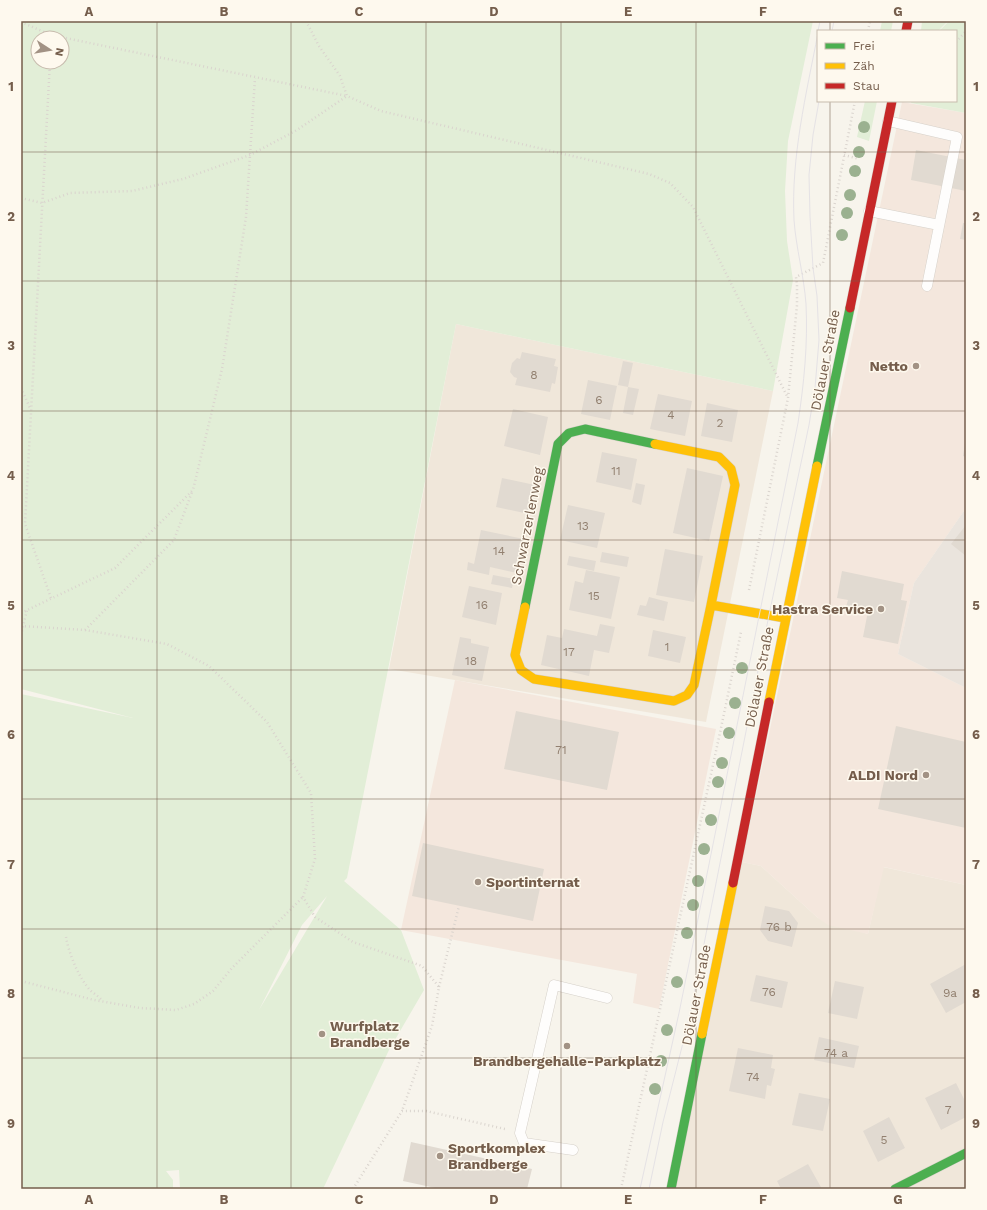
<svg xmlns="http://www.w3.org/2000/svg" width="987" height="1210" viewBox="0 0 987 1210" font-family="'Work Sans',sans-serif">
	<style>
		.residential { fill: #f0e7da }
		.commercial { fill: #f4e7dd }
		.industrial { fill: #eae4dd }
		.green { fill: #e2eed7; fill-rule: evenodd }
		.building { fill: #e1dad1 }
		.lines { fill: none; stroke-linecap: round; stroke-linejoin: round }
		.lane-casing { stroke: #d6d1ca; stroke-width: 11 }
		.fast-casing { stroke: #d7d1ca; stroke-width: 10 }
		.slow-casing { stroke: #d7d1ca; stroke-width: 10 }
		.jam-casing { stroke: #d7d1ca; stroke-width: 10 }
		.path { stroke: #dad4ce; stroke-width: 2.5; stroke-dasharray: 1 3; stroke-linecap: butt }
		.lane { stroke: #fefdfc; stroke-width: 10 }
		.fast { stroke: #4caf50; stroke-width: 9 }
		.slow { stroke: #ffc107; stroke-width: 9 }
		.jam { stroke: #c62828; stroke-width: 9 }
		.tram { stroke: #e5e2e5; stroke-width: 1 }
		.tree { fill: #9bb190 }
		.grid { fill: none; stroke: #755e4c; stroke-width: 1; stroke-opacity: 0.55 }
		.poi-dot { fill: #a29284; stroke: #fef9ee; stroke-width: 1.5 }
		.labels { text-anchor: middle; stroke-width: 3; stroke-linejoin: round; paint-order: stroke }
		.number-label { font-size: 12px; fill: #928070 }
		.street-label { font-size: 14px; fill: #755e4c; stroke: #fef9ee }
		.poi-label { font-size: 14px; font-weight: bold; fill: #755e4c; stroke: #fef9ee; text-anchor: end }
		.neatline { fill: none; stroke: #755e4c; stroke-width: 1.5 }
		.grid-label { font-size: 13px; text-anchor: middle; font-weight: bold; fill: #755e4c }
	</style>
	<rect width="100%" height="100%" fill="#f7f4ec"/>
	<path class="residential" d="M456,324l317,67 -67,331 -317,-53z
		M742,862l19,4 57,52 50,16 15,-67 83,18v268l-71,36h-222z
		M966,1159v30h-62z"/>
	<path class="commercial" d="M902,102l64,11v395l-52,75 -16,71 68,34v197l-82,-18 -16,67 -40,-9 -10,-7 -57,-52 -19,-4z
		M455,680l261,49 -57,280 -26,-6 4,-29 -236,-44z"/>
	<path class="industrial" d="M966,508v180l-68,-34 16,-71z"/>
	<path class="green" d="M21,21h792l-25,120 -3,50 2,50 6,39 -20,111 -317,-67 -109,554 -3,3 57,49 23,60 -35,60 -66,139h-143l-1,-19 -13,1 7,9v9h-152v-495l112,24 -112,-29zM38,38h24v24h-24zM327,896l-68,114 43,-85z
		M882,21h11l-2,10h-11z
		M922,21h26l-10,10h-17z
		M949,21h17v92l-55,-10 1,-2h44v-70h-17z
		M865,101h12l-8,40 -12,-4z"/>
	<path class="building" d="M916,150l50,10v31l-55,-11z
		M963,223h3v17l-6,-1z
		M522,352l34,7 -2,7 4,1 -3,17 -3,-1 -2,9 -35,-7 2,-7 -3,-1 -4,-5 2,-9 5,-5 3,1z
		M623,361l10,2 -5,24 -10,-2z
		M588,380l29,6 -7,34 -29,-6z
		M628,387l11,2 -6,26 -10,-2z
		M658,394l34,7 -7,35 -35,-7z
		M707,403l31,7 -6,32 -31,-6z
		M513,409l35,8 -8,38 -36,-9z
		M965,443h1v14l-3,-1z
		M602,452l35,7 -6,31 -35,-8z
		M687,468l36,8 -14,65 -36,-8z
		M502,478l33,7 -6,29 -33,-7z
		M636,483l9,2 -4,20 -9,-3z
		M568,505l37,8 -8,35 -37,-8z
		M966,525v31l-15,-12z
		M481,530l43,9 -7,34 -27,-6 -1,8 -22,-5 1,-8 6,2z
		M665,549l38,7 -9,46 -38,-7z
		M602,552l27,5 -2,10 -27,-5z
		M569,556l27,5 -2,10 -27,-6z
		M586,570l34,7 -9,42 -42,-9 6,-29 8,2z
		M842,571l62,13 -3,16 6,1 -9,43 -35,-7 5,-26 -22,-4 2,-7 -11,-2z
		M493,575l21,4 -2,9 -21,-4z
		M469,586l33,7 -6,32 -34,-8z
		M649,597l19,5 -4,19 -27,-6 3,-10 6,1z
		M600,624l15,3 -6,26 -15,-3 -5,26 -48,-11 6,-30 15,3 2,-9 33,7z
		M653,630l33,7 -6,26 -32,-7z
		M460,637l11,2v4l18,4 -7,34 -30,-6z
		M516,711l103,21 -12,58 -103,-21z
		M896,726l70,16v86l-88,-19z
		M423,843l121,26 -11,52 -121,-25z
		M765,906l24,5 9,12 -6,24 -24,-6 -8,-11z
		M966,964v38l-20,11 -16,-29z
		M756,975l32,7 -6,26 -32,-7z
		M835,981l29,6 -7,32 -29,-6z
		M819,1037l40,9 -5,22 -40,-8z
		M738,1048l35,7 -2,13 4,1 -4,17 -4,-1 -2,14 -36,-8z
		M956,1083l10,20v14l-25,13 -16,-32z
		M799,1093l31,6 -7,32 -31,-6z
		M889,1117l16,31 -27,14 -15,-31z
		M411,1142l121,27 -5,20h-87l-37,-8z
		M808,1164l14,25h-41l-4,-8z"/>
	<g class="lines">
		<defs>
			<path id="lane" d="M888,121l69,16 -30,149
				M869,211l70,14
				M573,1150l-49,-7 -4,-10 34,-148 53,13"/>
			<path id="fast" d="M817,466l33,-158
				M525,607l33,-163 11,-11 16,-4 70,15
				M671,1189l31,-155
				M895,1189l71,-36"/>
			<path id="slow" d="M655,444l64,13 12,12 4,16 -24,120 74,13
				M525,607l-10,48 6,15 13,9 140,22 13,-6 7,-10 17,-80
				M769,702l48,-236
				M702,1034l31,-151"/>
			<path id="jam" d="M906,31l2,-10
				M850,308l42,-207
				M733,883l36,-181"/>
		</defs>
		<use href="#lane" class="lane-casing"/>
		<use href="#fast" class="fast-casing"/>
		<use href="#slow" class="slow-casing"/>
		<use href="#jam" class="jam-casing"/>
		<path class="path" d="M306,21l13,25 21,30 7,20 34,15 268,63 21,9 23,24 95,191
			M21,22l30,13 296,61
			M868,31l2,-10
			M956,42l10,-11
			M50,62l-25,462 26,74
			M844,155l15,4
			M21,198l21,5 28,-10 62,-2 51,-12 67,-24 47,-25 50,-34
			M21,388l9,20
			M749,590l39,-192 9,-93v-20l-1,-8 27,-14 32,-162
			M21,613l94,-45 78,-78 29,-121 24,-152 9,-139
			M21,626l64,4 82,14 42,22 58,56 44,71 4,66 -12,38 12,20 38,25 69,24 17,21 -7,39 -30,85
			M85,630l89,-90 18,-48
			M21,635l6,-25
			M66,937c3,17 13,42 25,54 4,3 8,6 12,10
			M21,981l73,19 46,8 36,2 18,-6 19,-13 19,-23 71,-71
			M439,987l20,-81
			M353,1189l49,-78h24l79,18
			M621,1189l100,-461 20,-96"/>
		<use href="#lane" class="lane"/>
		<use href="#fast" class="fast"/>
		<use href="#slow" class="slow"/>
		<use href="#jam" class="jam"/>
		<path class="tram" d="M818,31l2,-10
			M832,31l2,-10
			M640,1189l39,-176 119,-590c6,-40 10,-79 8,-119 -2,-28 -10,-56 -12,-84 -3,-63 12,-125 24,-187
			M649,1189l14,-67 27,-107 79,-400 40,-190 6,-37 4,-48 -2,-44 -4,-28 -3,-52 -1,-41 4,-40 6,-34"/>
	</g>
	<g class="tree">
		<circle cx="864" cy="127" r="6"/>
		<circle cx="859" cy="152" r="6"/>
		<circle cx="855" cy="171" r="6"/>
		<circle cx="850" cy="195" r="6"/>
		<circle cx="847" cy="213" r="6"/>
		<circle cx="842" cy="235" r="6"/>
		<circle cx="742" cy="668" r="6"/>
		<circle cx="735" cy="703" r="6"/>
		<circle cx="729" cy="733" r="6"/>
		<circle cx="722" cy="763" r="6"/>
		<circle cx="718" cy="782" r="6"/>
		<circle cx="711" cy="820" r="6"/>
		<circle cx="704" cy="849" r="6"/>
		<circle cx="698" cy="881" r="6"/>
		<circle cx="693" cy="905" r="6"/>
		<circle cx="687" cy="933" r="6"/>
		<circle cx="677" cy="982" r="6"/>
		<circle cx="667" cy="1030" r="6"/>
		<circle cx="661" cy="1061" r="6"/>
		<circle cx="655" cy="1089" r="6"/>
	</g>
	<path class="grid" d="M157,21v1168M291,21v1168M426,21v1168M561,21v1168M696,21v1168M830,21v10M830,101v1088M21,152h945M21,281h945M21,411h945M21,540h945M21,670h945M21,799h945M21,929h945M21,1058h945"/>
	<g class="poi-dot">
		<circle cx="916" cy="366" r="4"/>
		<circle cx="881" cy="609" r="4"/>
		<circle cx="926" cy="775" r="4"/>
		<circle cx="478" cy="882" r="4"/>
		<circle cx="322" cy="1034" r="4"/>
		<circle cx="567" cy="1046" r="4"/>
		<circle cx="440" cy="1156" r="4"/>
	</g>
	<g class="labels">
		<g class="number-label">
			<text x="534" y="379">8</text>
			<text x="599" y="404">6</text>
			<text x="671" y="419">4</text>
			<text x="720" y="427">2</text>
			<text x="616" y="475">11</text>
			<text x="583" y="530">13</text>
			<text x="499" y="555">14</text>
			<text x="594" y="600">15</text>
			<text x="482" y="609">16</text>
			<text x="667" y="651">1</text>
			<text x="569" y="656">17</text>
			<text x="471" y="665">18</text>
			<text x="561" y="754">71</text>
			<text x="779" y="931">76 b</text>
			<text x="769" y="996">76</text>
			<text x="950" y="997">9a</text>
			<text x="836" y="1057">74 a</text>
			<text x="753" y="1081">74</text>
			<text x="948" y="1114">7</text>
			<text x="884" y="1144">5</text>
		</g>
		<g class="street-label">
			<text transform="translate(825 360) rotate(-79)" y="5">Dölauer Straße</text>
			<text transform="translate(527 526) rotate(-79)" y="5">Schwarzerlenweg</text>
			<text transform="translate(759 677) rotate(-79)" y="5">Dölauer Straße</text>
			<text transform="translate(696 995) rotate(-79)" y="5">Dölauer Straße</text>
		</g>
		<g class="poi-label">
			<text x="908" y="371">Netto</text>
			<text x="873" y="614">Hastra Service</text>
			<text x="918" y="780">ALDI Nord</text>
			<text x="486" y="887" text-anchor="start">Sportinternat</text>
			<text x="330" y="1031" text-anchor="start">Wurfplatz<tspan x="330" dy="16">Brandberge</tspan></text>
			<text x="567" y="1066" text-anchor="middle">Brandbergehalle-Parkplatz</text>
			<text x="448" y="1153" text-anchor="start">Sportkomplex<tspan x="448" dy="16">Brandberge</tspan></text>
		</g>
	</g>
	<rect width="987" height="1210" fill="none" stroke="#fef9ee" stroke-width="44"/>
	<rect x="817" y="30" width="140" height="72" fill="#fef9ee" stroke="#c7bbad"/>
	<rect x="825" y="43" width="20" height="6" fill="#4caf50" stroke="#c7bbad"/>
	<text x="853" y="50" font-size="12" fill="#755e4c">Frei</text>
	<rect x="825" y="63" width="20" height="6" fill="#ffc107" stroke="#c7bbad"/>
	<text x="853" y="70" font-size="12" fill="#755e4c">Zäh</text>
	<rect x="825" y="83" width="20" height="6" fill="#c62828" stroke="#c7bbad"/>
	<text x="853" y="90" font-size="12" fill="#755e4c">Stau</text>
	<g transform="translate(50 50) rotate(102)"><circle r="19" fill="#fef9ee" stroke="#c7bbad"/>
	<path d="M0-3L7 15L0 10L-7 15Z" fill="#a29284"/>
	<text y="-6" font-size="11" font-weight="bold" text-anchor="middle" fill="#755e4c">N</text>
	</g>
	<rect x="22" y="22" width="943" height="1166" class="neatline"/>
	<g class="grid-label">
		<text x="89" y="16">A</text>
		<text x="224" y="16">B</text>
		<text x="359" y="16">C</text>
		<text x="494" y="16">D</text>
		<text x="628" y="16">E</text>
		<text x="763" y="16">F</text>
		<text x="898" y="16">G</text>
		<text x="11" y="91">1</text>
		<text x="976" y="91">1</text>
		<text x="11" y="221">2</text>
		<text x="976" y="221">2</text>
		<text x="11" y="350">3</text>
		<text x="976" y="350">3</text>
		<text x="11" y="480">4</text>
		<text x="976" y="480">4</text>
		<text x="11" y="610">5</text>
		<text x="976" y="610">5</text>
		<text x="11" y="739">6</text>
		<text x="976" y="739">6</text>
		<text x="11" y="869">7</text>
		<text x="976" y="869">7</text>
		<text x="11" y="998">8</text>
		<text x="976" y="998">8</text>
		<text x="11" y="1128">9</text>
		<text x="976" y="1128">9</text>
		<text x="89" y="1204">A</text>
		<text x="224" y="1204">B</text>
		<text x="359" y="1204">C</text>
		<text x="494" y="1204">D</text>
		<text x="628" y="1204">E</text>
		<text x="763" y="1204">F</text>
		<text x="898" y="1204">G</text>
	</g>
</svg>
